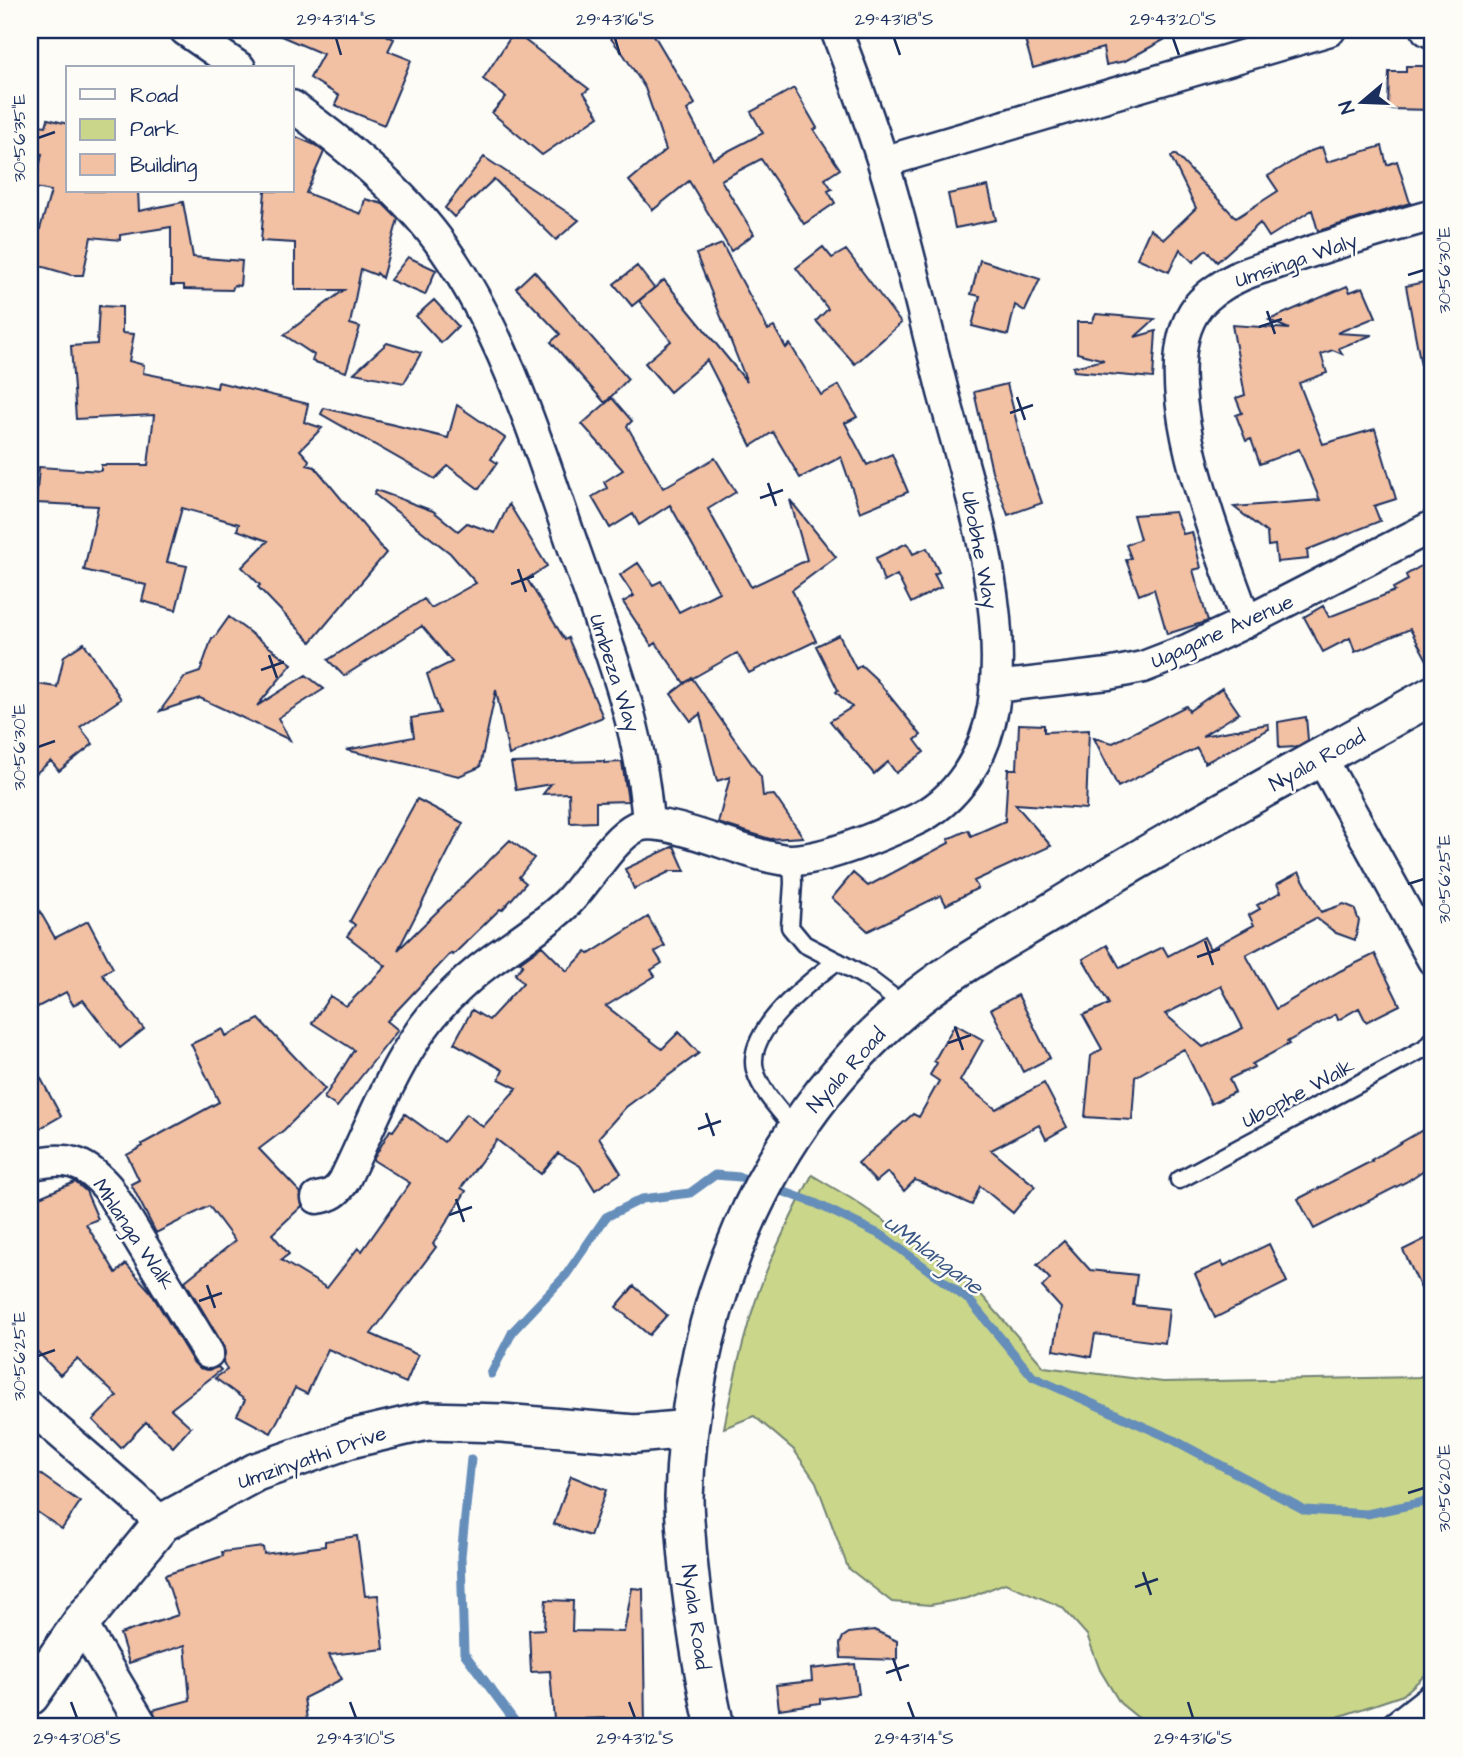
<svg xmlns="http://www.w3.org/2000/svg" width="1463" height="1757" viewBox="0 0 1463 1757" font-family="'Architects Daughter',sans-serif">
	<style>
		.green { fill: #cad689; stroke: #728274; stroke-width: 2 }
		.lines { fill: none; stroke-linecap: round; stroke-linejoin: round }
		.stream { stroke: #668eba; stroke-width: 9 }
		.building { fill: #f2c0a3; stroke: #1b2f5e; stroke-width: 2; fill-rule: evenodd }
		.service-casing { stroke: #1b2f5e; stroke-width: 21 }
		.minor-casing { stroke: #1b2f5e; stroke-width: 35 }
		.tertiary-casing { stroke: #1b2f5e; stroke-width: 42 }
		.service { stroke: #fdfcf7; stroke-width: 16 }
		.minor { stroke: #fdfcf7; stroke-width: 30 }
		.tertiary { stroke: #fdfcf7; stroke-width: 37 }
		.ticks { fill: none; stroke: #1b2f5e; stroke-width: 2.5 }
		.labels { text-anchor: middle; stroke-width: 5; stroke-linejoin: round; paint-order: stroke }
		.street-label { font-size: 21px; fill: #1b2f5e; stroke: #fdfcf7 }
		.water-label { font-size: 23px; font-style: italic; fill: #3a5784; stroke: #fdfcf7 }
		.neatline { fill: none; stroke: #1b2f5e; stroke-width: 2.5 }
		.ticks-label { font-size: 18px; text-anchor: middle; fill: #1b2f5e }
	</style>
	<rect width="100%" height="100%" fill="#fdfcf7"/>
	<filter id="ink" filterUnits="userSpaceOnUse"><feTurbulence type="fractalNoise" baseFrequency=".0143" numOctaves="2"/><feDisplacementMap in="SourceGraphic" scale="14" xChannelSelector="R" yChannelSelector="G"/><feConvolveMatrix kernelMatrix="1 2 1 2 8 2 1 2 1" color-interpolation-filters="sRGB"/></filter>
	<g filter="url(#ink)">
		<path class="green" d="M812,1175l40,24 113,77 79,91 119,15 256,-5 14,-6v297l-30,27 -95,32h-151l-10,-2 -27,-22 -20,-33 -13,-35 -25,-28 -57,-24 -37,15 -38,7 -38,-3 -44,-34 -32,-86 -22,-32 -40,-34 -30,12c10,-53 22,-105 42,-156 13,-33 30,-65 46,-97z"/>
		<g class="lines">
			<path class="stream" d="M771,1187l44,16 68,33 87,65 63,76 139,62 133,71 62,4 66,-14
				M491,1374l22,-43 53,-56 40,-58 36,-18 48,-6 25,-18 25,2 18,6
				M471,1459l-10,97 3,97 55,74"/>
		</g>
		<path class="building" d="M267,30h109l18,9 -6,12 23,9 -27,65 -49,-20 4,-9 -29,-18 13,-24z
			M604,30h47l44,74 -8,6 26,49 50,-26 -12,-21 43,-24 23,40 -3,2 26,39 -15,10 7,10 -4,2 7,12 -31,21 -43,-65 -40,21 33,54 -23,17 -42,-70 -36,29 -24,-29 37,-31 -21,-62 -21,-33z
			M1044,30h138l-57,31 -19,4 -3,-17 -70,20 -9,-32z
			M514,32l75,57 -5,4 15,23 -57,39 -50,-42 14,-16 -23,-18z
			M1406,66h25v8h2v36l-45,-1 1,-37h17z
			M48,119l20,5v67h70l1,20 44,-9 10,55 49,4 -2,25 -6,-1 -2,5 -48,-1v-4h-13v-58l-51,8v5l-29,-3 -8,38h-12l-41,-12v-30l8,3 13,-45 -16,-3 7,-34 -12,-1v-29l16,2z
			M292,135l23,10 9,7 -18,41 55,21 4,-15 18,5 15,15 -16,59 -5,-5 -1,2 -15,-6 -11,55 10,3 -14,45 -34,-11 2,-6 -30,-20 60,-45h-49v-47l-34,-2 4,-50h27z
			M1382,146l5,19 10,-4 13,42 -92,28 -6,-21 -43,27 -9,-14 -43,39 -11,-12 -13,12 -13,-13 -11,23 -32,-14 13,-29 14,10 32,-31 -25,-51 4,-3 61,64 42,-27 -10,-15 40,-24 14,-5 5,15z
			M484,157l12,8 83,55 -23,20 -62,-61 -40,38 -9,-9z
			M988,186l8,34 -41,8 -7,-34z
			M722,244l46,86 6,-3 12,21 4,-4 31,51 18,-10 18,32 -12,6 22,42 25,-11 16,38 -48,20 -19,-55 -41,21 -27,-46 -22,14 -44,-86 -37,32 -25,-29 26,-22 -32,-40 25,-21 83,102 -51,-128z
			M823,247l9,11 14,-8 55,73 -46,41 -39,-43 12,-12 -32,-41z
			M408,257l28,13 -11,25 -35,-15z
			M980,260l60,19 -15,32 -10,-6 -7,30 -36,-9 8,-30 -9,-2z
			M637,266l17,22 -22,18 -18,-22z
			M534,271l94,108 -23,24 -54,-61 9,-8 -44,-46z
			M1433,280v90l-11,1 -16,-85z
			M1347,286l3,6 13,-5 13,30 -39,16 35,2 -33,13 3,6 -9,-4 -12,4 6,19 -28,10 24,61 52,-15 21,70 -22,7 6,15 -73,29 1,9 -31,3 -2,-17 -7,1 -1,-13 -33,-26 86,-7 -21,-51 -39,15 -9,-25 -5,2 -10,-26 6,-2 -6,-15 9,-3 -13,-70 57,4 -20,-9z
			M434,300l24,26 -17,17 -25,-27z
			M99,306l23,1v26l12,1 -5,27 15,4 -1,8 74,15 1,-6 90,22 -4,18 18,6 -22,22 9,10 -2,5 8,2 71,86 -75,89 -53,-55 2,-2 -18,-18 26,-26 -31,-11 2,-6 -57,-16 -15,54 20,4 -11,44 -34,-9 4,-16 -62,-15 14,-64 -62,-3 3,-36 62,4v-6h47l6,-50 -78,4 -5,-73 26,-2z
			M1096,314l59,5 -20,18 21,-6 -3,47 -79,-7 -1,-4 31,-7 -27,-7v-31h15z
			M387,343l34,10 -17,30 -50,-10z
			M1007,384l18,71 17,48 -34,12 -16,-44 -18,-79z
			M612,398l20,23 -5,5 36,62 52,-30 21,34 -28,17 43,78 56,-27 -17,-60 46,57 -44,33 24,51 -67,32 -12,-20 -53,30 -28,-40 -4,3 -29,-44 11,-6 -14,-21 18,-12 15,22 8,-4 18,31 40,-20 -49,-87 -31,20 -6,-11 -23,14 -18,-31 15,-9 -3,-6 19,-12 -41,-46z
			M457,405l48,33 -14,21 6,4 -18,26 -31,-23 -13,13 -114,-65 3,-6 124,30z
			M376,490l57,21 25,20 9,-8 28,10 14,-29 38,62 -20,13 38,61 3,-2 35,79 -94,38 -13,-65 -16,77 -21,9 -113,-26 68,-13 -3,-19 29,-5 -13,-39 25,-12 -30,-36 -78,50 -16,-16 96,-61 7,9 45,-25 -26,-30 -76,-59z
			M1175,512l8,22 9,-2 9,36 -8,2 15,51 -41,13 -13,-45 -15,6 -13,-35 5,-2 -5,-13 14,-6 -7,-24z
			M907,543l6,11 14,-6 12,24 -5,2 7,13 -30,16 -14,-28 -13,7 -8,-24z
			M1426,563l3,5 4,-2v105l-23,-42 -55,23 -5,-14 -27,14 -19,-35 19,-11 6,11 66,-26 -2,-3 15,-8 -2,-5z
			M229,617l63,47 -35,42 49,-31 18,14 -46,29 12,22 -90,-42 -40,13 25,-34 15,-5 12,-34h2z
			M839,635l17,34 5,-4 15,14 45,56 -6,5 9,12 -28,21 -8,-11 -14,12 -44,-53 22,-14 -16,-15 2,-2 -22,-44z
			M84,643l37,56 -41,28 13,17 -34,27 -8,-10 -21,17v-95l27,4 7,-31z
			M692,678l69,99 2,19 11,-1 29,42 -33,2 -52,-16 12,-46 -13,4 -17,-67 -9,7 -20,-27z
			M1222,688l17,25 -37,23 66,-12 1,5 -64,34 -8,-15 -79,39 -24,-49 19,5 73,-37 3,5z
			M1306,717l2,23 -12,7 -17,1 -1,-26z
			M1019,724l25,1v7l45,-2 -3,79 -71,-5 36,42 -77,35 4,7 -32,17 -5,-10 -73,36 -36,-33 21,-25 15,13 81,-43 -1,-4 20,-9 3,6 34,-15 3,-52h9z
			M604,761v2l18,-1 6,39 -32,1v20l-26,1 -1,-30 -26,1 8,-10 -35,6 -5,-27z
			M417,799l46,24 -65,127 112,-110 24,18 -15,19 7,6 -24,27 -2,-1 -47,46 -2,-2 -64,68 11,9 -61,77 -13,-9 30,-48 -42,-27 18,-27 16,10 40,-40 -39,-30 8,-11 -5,-4z
			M674,846l11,25h-14l-37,18 -9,-20z
			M1299,872l22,40 23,-8 10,4 5,13 -4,19 -19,-7 -20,-15 -70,37 30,54 64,-38 35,-17 25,51 -34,17 -7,-14 -21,12 -2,-6 -49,28 2,2 -37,20 2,3 -25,12 6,13 -24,12 -27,-55 -49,28 -3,43 -47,-3 6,-61 11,-7 -19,-34 26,-11 -26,-45 24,-14 13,23 43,-21 5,9 36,-19 6,12 44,-24 -5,-10 11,-6 -3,-4 24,-13 -4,-8zM1221,986l22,42 -40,19 -38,-33z
			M30,894l25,44 33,-17 25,47 -11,6 42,55 -24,19 -37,-48 -10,5 -7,-13 -36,19z
			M648,917l17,29 -10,6 7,11 -11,7 4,6 -49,30 56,43 17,-17 20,21 -73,54 -27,30 22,36 -26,17 -15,-24 -22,-13 -17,21 -44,-34 -36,48 5,3 -33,53 3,3 -65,87 47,21 -12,28 -78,-34 -21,45 -12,-6 -24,45 -34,-18 8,-15 -30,-22 12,-8 -4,-8 2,-9 -2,-8 -38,-64 50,-40 -26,-35 -53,27 -25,-49 8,-4 -12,-25 16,-9 -1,-2 77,-42 -28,-58 32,-15 3,7 33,-17 66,70 -41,41 -25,19 41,43 2,14 -30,28 17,20 -8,6 46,28 31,-40 4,3 48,-68 -37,-23 17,-30 3,1 12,-17 39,28 22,-28 17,13 34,-39 -18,-9 4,-9 -49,-27 18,-33 17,10 34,-37 -8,-9 8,-9 -3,-3 22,-16 25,25 19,-19 3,2z
			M1018,995l32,63 -27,14 -32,-63z
			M955,1024l28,16 -23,41 36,28 48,-26 23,44 -21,12 -7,-14 -48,25 44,36 -22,27 -33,-27 -8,19 -57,-25 -11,11 -16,-19 -12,10 -18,-19 55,-49 6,3 20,-36 -9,-6 7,-12 -3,-2z
			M30,1058l31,58 -31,18z
			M1433,1124v40l-27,18 -92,47 -16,-30 74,-38 -1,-1z
			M75,1182l11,9 12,28 -12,5 30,49 10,-9 24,27 43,71 6,6 10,2 9,-3 3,3 -50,39 20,18 -18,20 -27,-25 -25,26 -28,-28 24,-24 -40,-37 -17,16 -30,-31v-143z
			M1433,1235v79l-30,-64z
			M1064,1241l26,29 47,5 -4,30 36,4 -4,34 -70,-9 -4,23 -37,-7 7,-42 -19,-21 8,-8 -13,-14z
			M1269,1244l18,38 -72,36 -20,-44 27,-12 2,4z
			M634,1286l33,29 -18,20 -33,-28z
			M30,1467l50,35 -18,27 -32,-22z
			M571,1476l35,14 -16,46 -36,-12z
			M357,1536l8,60 13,-1 6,54 -55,6 13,24 -38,19 4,29h-148l-7,-17 37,-10 -5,-55 -56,18 -9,-29 58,-19 -13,-40 58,-19 -1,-4 41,-5 1,7 61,-8v-5z
			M632,1588l11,1 2,138h-37l-1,-9 -53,2 -4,-49 -19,1 -2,-42 15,-1 2,-29 27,1 -1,30 52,1z
			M874,1630l23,11v19l-56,-2 -1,-14 3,-7 6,-4z
			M855,1664l4,30 -39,5v4l-41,6 -3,-24 36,-4 -1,-12z"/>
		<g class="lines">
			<defs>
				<path id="service" d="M792,860l1,23 -3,44 14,17 33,17
					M795,1129c-14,-17 -34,-37 -40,-59 -10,-39 54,-88 82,-109l32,18 37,28
					M1179,1180l246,-132 8,-10"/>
				<path id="minor" d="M185,30l55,38
					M1427,30l6,3
					M292,106c51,37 115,89 151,141 62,88 94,195 129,296 33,95 69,179 76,281
					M883,162l447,-132
					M1246,622c-25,-73 -101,-248 -48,-316 9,-11 25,-22 38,-28 15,-8 34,-12 50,-18 48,-17 98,-31 147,-45
					M995,687l113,-13 35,-7 44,-17 59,-28 187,-96
					M1321,757l112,203
					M30,1165c35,-9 54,-5 78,23l100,165
					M317,1198c14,-2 20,-6 27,-17 29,-59 56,-135 103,-182 13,-13 27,-26 42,-37 26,-19 54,-36 77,-58 21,-20 45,-65 70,-77 29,-14 116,33 155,33 33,0 91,-25 122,-39 45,-20 72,-66 80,-113 17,-100 -24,-220 -50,-316 -20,-77 -37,-157 -61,-233 -14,-44 -30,-87 -46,-129
					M30,1407l103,89 29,27
					M81,1623l62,104
					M1396,1727l37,-29"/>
				<path id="tertiary" d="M30,1696l51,-73 81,-100 94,-51 94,-33 77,-18 75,2 133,11 54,-5
					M715,1727c-13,-59 -23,-120 -28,-180 -1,-17 -3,-33 -3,-49 6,-189 77,-368 223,-492 42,-36 93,-63 141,-92 125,-78 256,-147 385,-219"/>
			</defs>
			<use href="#service" class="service-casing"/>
			<use href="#minor" class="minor-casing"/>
			<use href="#tertiary" class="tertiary-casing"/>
			<use href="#service" class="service"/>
			<use href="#minor" class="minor"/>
			<use href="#tertiary" class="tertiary"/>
		</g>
	</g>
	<path class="ticks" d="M336,38l5,17M615,38l5,17M894,38l6,17M1173,38l6,17M38,138l17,-6M1408,275l16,-5M1267,311l8,23M1259,327l23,-8M1017,397l8,23M1010,413l23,-8M768,483l8,23M760,498l23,-8M518,569l8,23M511,584l23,-8M269,655l8,23M261,670l23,-8M38,747l17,-6M1408,884l16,-5M1205,941l8,24M1197,957l23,-8M955,1027l8,23M948,1043l23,-8M706,1113l8,23M698,1129l23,-8M456,1199l8,23M449,1215l23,-8M207,1285l8,23M199,1301l23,-8M38,1356l17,-6M1408,1493l16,-5M1143,1572l8,23M1135,1587l23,-8M893,1658l8,23M886,1673l23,-8M71,1702l6,16M350,1702l6,16M629,1702l6,16M908,1702l6,16M1188,1702l5,16"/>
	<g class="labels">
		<g class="street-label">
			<text transform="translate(1296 260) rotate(-19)" y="7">Umsinga Waly</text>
			<text transform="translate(980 550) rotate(79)" y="7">Ubobhe Way</text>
			<text transform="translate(1222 631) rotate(-24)" y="7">Ugagane Avenue</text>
			<text transform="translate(615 673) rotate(72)" y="7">Umbeza Way</text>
			<text transform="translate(1317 760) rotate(-29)" y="7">Nyala Road</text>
			<text transform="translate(846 1070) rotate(-48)" y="7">Nyala Road</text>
			<text transform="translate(1298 1093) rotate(-28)" y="7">Ubophe Walk</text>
			<text transform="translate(134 1234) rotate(56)" y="7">Mhlanga Walk</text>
			<text transform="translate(312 1457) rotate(-19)" y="7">Umzinyathi Drive</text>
			<text transform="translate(696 1617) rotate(82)" y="7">Nyala Road</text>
		</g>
		<g class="water-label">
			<text transform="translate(934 1254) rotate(37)" y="8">uMhlangane</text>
		</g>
	</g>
	<rect width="1463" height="1757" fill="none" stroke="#fdfcf7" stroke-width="77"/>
	<rect x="66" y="66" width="228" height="126" fill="#fdfcf7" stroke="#a3aaba" stroke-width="2"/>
	<rect x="80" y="89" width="35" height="10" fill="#fdfcf7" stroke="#a3aaba" stroke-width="2"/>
	<text x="130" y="102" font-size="21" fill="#1b2f5e">Road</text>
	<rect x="80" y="119" width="35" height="21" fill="#cad689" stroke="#a3aaba" stroke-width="2"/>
	<text x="130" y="136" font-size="21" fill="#1b2f5e">Park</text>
	<rect x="80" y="154" width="35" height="21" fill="#f2c0a3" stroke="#a3aaba" stroke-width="2"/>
	<text x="130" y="172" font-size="21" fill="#1b2f5e">Building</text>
	<g transform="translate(1362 102) rotate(251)" stroke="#fdfcf7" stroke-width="5" paint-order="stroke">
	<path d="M0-5L12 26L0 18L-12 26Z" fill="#1b2f5e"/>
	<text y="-10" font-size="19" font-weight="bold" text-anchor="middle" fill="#1b2f5e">N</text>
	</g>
	<rect x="38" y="38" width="1386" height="1680" class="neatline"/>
	<g class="ticks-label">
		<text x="336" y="25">29°43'14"S</text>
		<text x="615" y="25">29°43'16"S</text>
		<text x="894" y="25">29°43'18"S</text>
		<text x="1173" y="25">29°43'20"S</text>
		<text transform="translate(19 138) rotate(-90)" y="6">30°56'35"E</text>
		<text transform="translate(1444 270) rotate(-90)" y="6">30°56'30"E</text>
		<text transform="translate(19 747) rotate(-90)" y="6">30°56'30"E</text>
		<text transform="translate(1444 879) rotate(-90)" y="6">30°56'25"E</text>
		<text transform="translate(19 1356) rotate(-90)" y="6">30°56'25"E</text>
		<text transform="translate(1444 1488) rotate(-90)" y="6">30°56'20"E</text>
		<text x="77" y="1744">29°43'08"S</text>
		<text x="356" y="1744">29°43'10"S</text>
		<text x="635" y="1744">29°43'12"S</text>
		<text x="914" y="1744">29°43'14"S</text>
		<text x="1193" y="1744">29°43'16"S</text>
	</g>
</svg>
